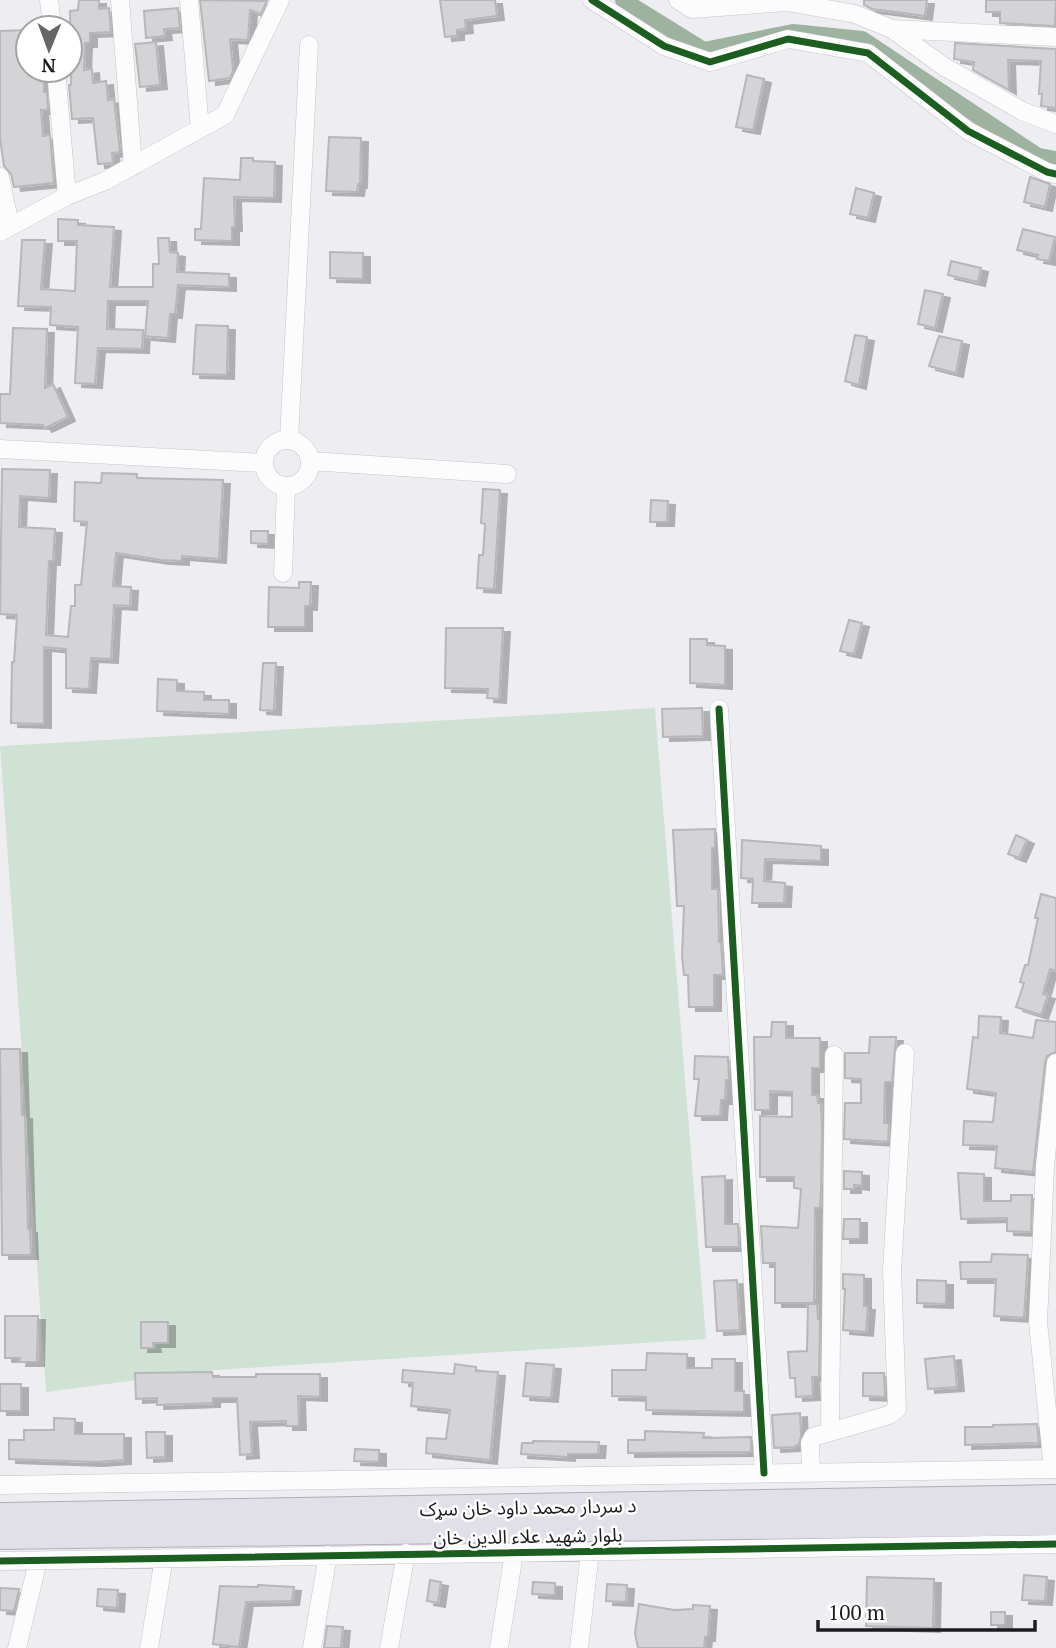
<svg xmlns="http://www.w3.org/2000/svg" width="1056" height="1648" viewBox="0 0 1056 1648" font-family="'PT Serif','Noto Sans Arabic',serif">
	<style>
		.green { fill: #d0e2d3 }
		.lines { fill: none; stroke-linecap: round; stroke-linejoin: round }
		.canal { stroke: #9db29f; stroke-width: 16 }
		.building { fill: #d4d4d7; stroke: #b7b6ba; stroke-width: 2; filter: url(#shadow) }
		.minor-casing { stroke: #c5c5c8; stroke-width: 19 }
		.highway-casing { stroke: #afaeb8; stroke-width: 28 }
		.minor { stroke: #fcfcfd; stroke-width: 18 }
		.highway { stroke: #e1e0e9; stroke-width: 26 }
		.cycleway-casing { stroke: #fff; stroke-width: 11 }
		.cycleway { stroke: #1b5e20; stroke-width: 7 }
		.labels { text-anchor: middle; stroke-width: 5; stroke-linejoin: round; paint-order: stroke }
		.street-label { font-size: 19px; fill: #1c1b1e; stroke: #fff }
	</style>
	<defs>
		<filter id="shadow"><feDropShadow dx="7" dy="4" stdDeviation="0" flood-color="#0004"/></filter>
	</defs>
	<rect width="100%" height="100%" fill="#eeeef2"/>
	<path class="green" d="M655,708l51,631 -491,31 -169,22 -46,-646z"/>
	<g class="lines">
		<path class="canal" d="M623,0l81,50 89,-18 69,7 176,117 18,3"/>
	</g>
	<path class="building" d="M79,0h20v9l10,-1 2,24 -21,1v10h-5l-1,27 8,-1 1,14 13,-2 2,19 6,-1 6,53 -8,1 1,10 -15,1 -5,-46 -21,1 -3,-34h2l-1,-74 8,-1z
		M200,0l67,1 -6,13 -11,-4 -2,30 -18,-1 3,32 -3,7 -21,3z
		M440,0h55l2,16 -32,4 1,9 -9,1v6l-12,1z
		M864,0h63l-2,16 -53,-7 -8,-4z
		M986,0h70l-1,26 -55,-3v-11h-14z
		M178,8l2,20 -16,1 1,7 -19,2 -2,-27z
		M28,30v40h16v22h3l1,18h-7l2,26 7,-1 4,48 -40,4 -3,-13 -7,-8 -4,-27v-108z
		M156,42l4,43 -20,2 -5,-43z
		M955,43l101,6v59l-15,-2 1,-12h-3l2,-33 -33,-1 1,30 -36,-20 1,-8 -20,-3z
		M747,75l17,4 -11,51 -17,-3z
		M329,137l32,1 -1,46h-2l-1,8 -31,-1z
		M241,158h12v3l22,1 -1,36 -40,-1 1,30h-3v14l-37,-1v-11h6l3,-51 36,2z
		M1030,177l20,7 -5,23 -21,-5z
		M856,188l18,5 -6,25 -18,-4z
		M58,219l20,1v5l36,2 -4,60h43v-23h6l-1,-26h11l1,14 8,1 -1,19 52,2v13l-51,-2 -3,29h-5l-2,24 -23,-2 3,-35h-40l-1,28 36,1 -1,19 -44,-1 -3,36 -20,-1 3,-56 -28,-2 1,-18 -33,-1 4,-66h23l-4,49 34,2 2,-50h-19z
		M1023,229l32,8 -6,24 -12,-2 1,-4 -21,-5z
		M330,252l33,1v26l-33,-1z
		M951,261l30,7 -3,14 -30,-7z
		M925,290l18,4 -8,34 -17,-4z
		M196,325l32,1 -1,49 -34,-1z
		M13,328l34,1 -2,59 8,-4 15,33 -23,11 -2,-3 -43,-2v-29h10z
		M855,335l12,2 -8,48 -14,-4z
		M939,336l23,5 -6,32 -27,-7z
		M2,469l48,1 -1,28 -29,-2 -1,31 36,2 -2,32h-4l-3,74 22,2 3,-31h4v-21h6l6,-63 -13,-1 1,-39 26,1 1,-10 35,1v4l86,2 -4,79 -37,-3v5l-20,-1 -46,-7 -3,33 18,1 -1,19 -16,-1 -3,54 -20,-1 -2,31 -23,-1v-39l-22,-2v77l-33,-1 1,-61h2l3,-47 -17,-1z
		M483,489l17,1 -6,99 -17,-1 2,-33h4l2,-31 -4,-1z
		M651,500l17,1 -1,21h-17z
		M251,531h17v13l-17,-1z
		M299,582h12l-1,24h-5v21h-37l1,-40 30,1z
		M849,620l13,3 -8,31 -14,-3z
		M446,628h57l-4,71 -12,-1 1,-9 -43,-1z
		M690,639h17v6l18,1v39l-35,-2z
		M263,663h13l-2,48 -14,-1z
		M158,679l19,1v11l27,1v8h25v14l-72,-3z
		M702,708l1,28 -40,1 -1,-28z
		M715,829v19h-3v41h6l1,53h2l2,33h-9v32h-25l-1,-32h-4l-2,-19 2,-50h-7l-4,-76z
		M1016,835l11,5 -8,18 -11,-4z
		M742,840l79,6v15l-56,-2 -1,22 21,2 -1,20h-32l1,-24 -12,-1z
		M1041,894l15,4v73l-6,-2 -7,25 5,1 -7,20 -25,-8 8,-24 -4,-1 5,-17h3l10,-47h-3z
		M979,1016l22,1 -1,16 33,5 3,-18 20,2v30l-9,4 -2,6 -12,110 -38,-4 2,-22 -34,-1 1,-24 29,1 3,-29 -29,-4 6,-52 5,1z
		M772,1022h14v16h34v30h-8v27h5l1,8h3l1,23 -1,63 -1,19h-5l-1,95h-39v-40h-12l-2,-37 37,2 3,-39 -7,-1v-11h-34v-61l32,1v-25l-22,-1v19h-15l-1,-73h17z
		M870,1037h26l-4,45h-7l-1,41h5l-1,19 -44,-3 1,-36h16v-24l-16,-1v-25h24z
		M0,1049h20l2,66h3l3,114h2l1,26h-29z
		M695,1056l33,1 1,23h-3l-1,20h-4l-1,16h-25l4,-37h-5z
		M844,1171l18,1v14l-8,-1v4h-10z
		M958,1173l26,1v27h27v-6h21l-1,37 -24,-1v-13l-46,1z
		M725,1176v48h13l1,23h-33l-4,-70z
		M844,1219h16v20h-17z
		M992,1254l36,1 -4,63 -30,-2 2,-37h-35l-1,-17h31z
		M843,1274l21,1v31h4l-2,26 -23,-2 2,-41h-2z
		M737,1280l3,50 -23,1 -3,-50z
		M917,1280l29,1v23l-29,-1z
		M808,1304h9l1,15h2l-1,58h-7l1,19 -17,1 -1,-19h-5l-2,-26 19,-1z
		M5,1316h33l-1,46h-18l1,-4h-15z
		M141,1322h27v21h-15l1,5h-13z
		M647,1353l40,1v14h25v-9h23v32h9v21l-98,-2v-13l-34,-1v-26h34z
		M954,1356l3,31 -29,2 -3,-30z
		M526,1363l28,2 -3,33 -28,-2z
		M455,1364l21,3v4l22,1 -8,88 -64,-7 1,-15 19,1 4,-29 -39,-4 2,-23 -11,-1 1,-12 51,4z
		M212,1372l1,5h43v-3h64v23l-22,-1 1,30h-13v-5l-36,1 2,32 -12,1 -3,-57h-24v5l-56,2v-7l-21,1 -1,-26z
		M863,1373h21l1,24 -22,-1z
		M0,1384h21v27h-21z
		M800,1413l1,23 -2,8 -5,3 -20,1 -2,-33z
		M54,1418l21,1v15h49v26l-28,2 -87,-3v-19h15v-10h30z
		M1037,1424l2,19 -74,2v-18h28v-2z
		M645,1431l59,2 -1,5 48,-1v12l-1,3 -122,1v-13h17z
		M146,1432h19v25l-18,1z
		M533,1441l66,1 -1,12h-30v3l-47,-3 1,-11h11z
		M355,1449l24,1v12l-25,-1z
		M1024,1575l23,2 -2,24 -23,-1z
		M867,1577l67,2 -1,49 -67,-2z
		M430,1580l11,2 -3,21 -11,-2z
		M533,1582l22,1v12l-23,-1z
		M607,1584l20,1 -1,17 -20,-1z
		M258,1585l36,2 -2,14 -46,1 -7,45 -26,-3 7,-58 38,1z
		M0,1588l19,1 -5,22 -14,-1z
		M98,1589l20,1 -1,18 -20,-2z
		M639,1604l35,6 19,-1v-4l17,1 -2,31h-3l-1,11h-66l-3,-15z
		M991,1612h14v13h-14z
		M327,1626l16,1 -2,21h-17z"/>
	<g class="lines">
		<defs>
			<path id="minor" d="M49,0l3,28
				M120,0l13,166
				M189,0l11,129
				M592,0l72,46 46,16 78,-23 80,14 100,78 79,41 9,2
				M678,0l14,9 95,-7 68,12 37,15 51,37 79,45 34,13
				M892,29l164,8
				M56,70l11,126
				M0,177l10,48
				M0,232l67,-36 38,-15 120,-66 55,-115
				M264 463a23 23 0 1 1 46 0a23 23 0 1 1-46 0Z
				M289,440l20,-395
				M0,449l263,14
				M310,461l197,13
				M283,573l3,-87
				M719,709l45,764
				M830,1431l4,-376
				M1053,1469l-15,-147 7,-156 11,-103
				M811,1472l-1,-29 3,-6 76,-22 8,-6 -5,-139 13,-217
				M0,1485l1056,-16
				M0,1561l1056,-17
				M17,1648l21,-87
				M149,1648l15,-90
				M312,1648l16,-93
				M389,1648l17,-95
				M499,1648l15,-95
				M579,1648l11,-96"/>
			<path id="highway" d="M0,1516l1056,-18
				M0,1536l1056,-14"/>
		</defs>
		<use href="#minor" class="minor-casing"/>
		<use href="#highway" class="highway-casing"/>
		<use href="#minor" class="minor"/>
		<use href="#highway" class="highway"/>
		<defs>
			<path id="cycleway" d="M592,0l72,46 46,16 78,-23 80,14 100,78 79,41 9,2
				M719,709l45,764
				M0,1561l1056,-17"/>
		</defs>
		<use href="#cycleway" class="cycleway-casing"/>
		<use href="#cycleway" class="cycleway"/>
	</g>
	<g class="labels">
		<g class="street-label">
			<text transform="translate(528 1507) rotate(-1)" y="7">د سردار محمد داود خان سړک</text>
			<text transform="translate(528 1536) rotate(-1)" y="7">بلوار شهید علاء الدین خان</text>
		</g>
	</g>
	<g transform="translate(49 49) rotate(181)"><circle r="33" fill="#ffffff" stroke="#a4a4a5" stroke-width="2"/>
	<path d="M0-5L12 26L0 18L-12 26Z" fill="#666568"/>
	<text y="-10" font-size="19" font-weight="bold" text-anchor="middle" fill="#1c1b1e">N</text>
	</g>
	<path d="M818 1620v10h217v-10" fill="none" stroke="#1c1b1e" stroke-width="3.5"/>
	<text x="828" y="1620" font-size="21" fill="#1c1b1e" stroke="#ffffff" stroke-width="5" paint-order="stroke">100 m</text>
</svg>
